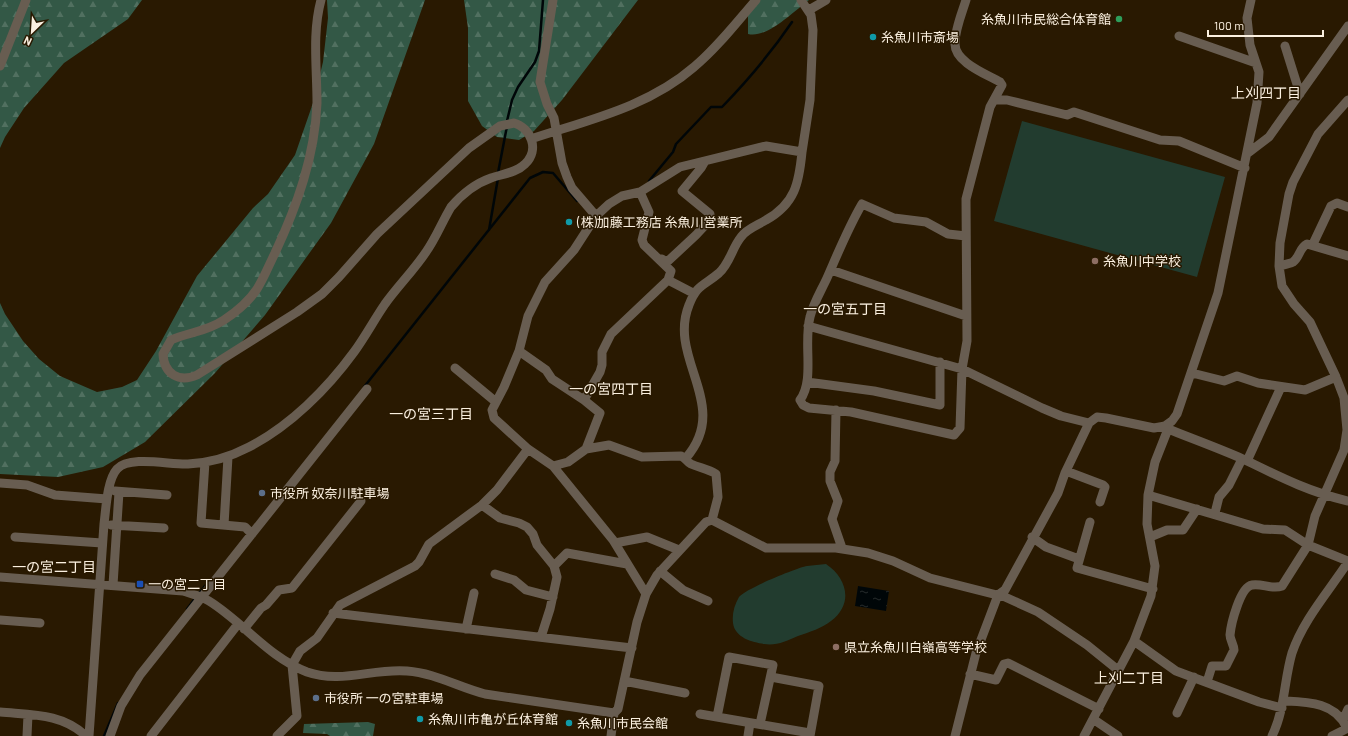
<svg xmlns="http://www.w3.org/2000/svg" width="1348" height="736" viewBox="0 0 1348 736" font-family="Barlow,'Noto Sans JP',sans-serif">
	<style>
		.forest { fill: url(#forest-firs) }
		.pitch { fill: #223c2f }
		.water { fill: url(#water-ripples) }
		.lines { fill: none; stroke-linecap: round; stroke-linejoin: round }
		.stream { stroke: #000608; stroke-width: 2.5 }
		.minor { stroke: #685d51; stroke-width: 9 }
		.leisure-dot { fill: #2e9e5b; stroke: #291901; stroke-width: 1.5 }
		.culture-dot { fill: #0f9aa8; stroke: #291901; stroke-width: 1.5 }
		.education-dot { fill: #8d6e63; stroke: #291901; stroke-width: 1.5 }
		.service-dot { fill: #5c6f8a; stroke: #291901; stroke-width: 1.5 }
		.transit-dot { fill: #1a4fb4; stroke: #291901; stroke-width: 1.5 }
		.labels { text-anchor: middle; stroke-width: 3; stroke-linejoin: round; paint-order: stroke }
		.poi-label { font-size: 13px; fill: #fbf0e0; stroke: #291901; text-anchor: start }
		.neighbourhood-label { font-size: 14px; fill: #fbf0e0; stroke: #291901 }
	</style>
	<defs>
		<pattern id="forest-firs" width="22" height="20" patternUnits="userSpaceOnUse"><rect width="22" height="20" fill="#335846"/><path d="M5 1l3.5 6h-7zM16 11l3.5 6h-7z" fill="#517060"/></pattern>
		<pattern id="water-ripples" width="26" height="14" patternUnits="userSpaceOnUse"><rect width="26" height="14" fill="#000608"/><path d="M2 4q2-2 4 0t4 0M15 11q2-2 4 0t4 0" fill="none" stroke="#262b2c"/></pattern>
	</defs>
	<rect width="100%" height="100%" fill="#291901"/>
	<path class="forest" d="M0,0h142l-14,19 -64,44 -40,45 -19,29 -5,11z
		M327,0h98l-51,144 -43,79 -66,92 -50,58 -70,69 -42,25 -45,10 -58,-3v-171l5,11 18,27 16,18 21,17 37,16 25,-5 15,-7 19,-29 41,-75 56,-68 15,-14 27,-39 18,-52 10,-41 5,-44z
		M464,0h174l-76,100 -28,31 -15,9 -22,-3 -15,-11 -14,-25v-73z
		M754,0h55c-15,11 -42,39 -61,34v-21z
		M368,722l7,2 -2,12h-43l-3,-2 -24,-1 1,-9z"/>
	<path class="pitch" d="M1022,121l203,56 -28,100 -203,-56z
		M826,564c21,14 28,40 5,57 -9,7 -21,11 -33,15 -11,5 -22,10 -34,8 -12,-2 -29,-6 -31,-21 -1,-9 1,-17 6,-26 6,-8 57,-29 68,-31 6,-1 13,-1 19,-2z"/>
	<path class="water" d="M858,586l31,5 -3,20 -31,-5z"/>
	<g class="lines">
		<path class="stream" d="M507,121l5,-21 6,-13 17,-25 4,-11 4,-51
			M498,173l9,-47
			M649,181l24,-29 3,-8 35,-37h11c26,-27 49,-54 70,-85
			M489,230l9,-52
			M364,387l166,-209 13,-6 10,1 24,28
			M199,593l10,-12
			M187,609l9,-12
			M104,736l14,-33"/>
		<path class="minor" d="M553,0l-13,82 7,22 7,14 8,45 5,14 5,11 24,28
			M801,0l10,15 2,15 -3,70 -8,52
			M809,10l17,-10
			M1179,36l77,27
			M1285,46l15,48
			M0,66l26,-66
			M995,100h12l60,15 7,-3 86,28 19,1 66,27
			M531,139c57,-19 117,-32 163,-72 23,-19 42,-44 62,-67
			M1248,153l21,-16 79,-111
			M966,236l-18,-2 -22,-12 -32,-4 -32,-14c-14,24 -24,49 -35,74 -6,13 -14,26 -17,39 -7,26 5,63 -10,83l3,5 6,3 42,4 103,23 6,-7 2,-59 5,-28 -1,-142 24,-92 12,-22 -2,-3c-14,-8 -46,-20 -45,-39 0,-14 7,-30 11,-43
			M1313,244l18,-38 6,-3 11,4
			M660,259h2l5,3 29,-27 14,-15v-6l-28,-23 19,-23 4,-7
			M1279,266c4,-1 10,-2 14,-4 7,-5 6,-14 14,-18l41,12
			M831,270l135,46
			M668,280l25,13
			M808,326l154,43 80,39 19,8 28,7
			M519,351l27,19 6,9 32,21 16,13 -14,36
			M455,368l41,34
			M1192,373l32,8 13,-5 21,7 47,7 31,-13
			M807,382l67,9 66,14v-43
			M584,400l16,-28 2,-7v-13l9,-18 57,-54 3,-9 -27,-26 -2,-5 7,-28 -9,-20
			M836,410l-1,51 -5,11v9l8,20 -6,18 10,29
			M1165,426l3,3c25,10 50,19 75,30 35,17 66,33 105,42
			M1247,461l34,-74
			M205,462l-4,61 44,4 7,7
			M553,466l15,-4 18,-13 23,-4 33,12 39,-1c5,2 6,6 10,8 9,4 17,5 25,10l2,23 -6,23
			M1066,471l37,14 2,2 -5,15
			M0,483l27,2 28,10 52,4
			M115,491l52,4
			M1148,495l115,34 22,1 23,15 40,16
			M482,505l18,13 19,5 8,4 6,7 4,11 17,21 3,11 -7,32 -9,28
			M1215,513l4,-16 10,-12 13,-26
			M1090,522l-13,46 76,21
			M111,525l53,3
			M224,525l4,-68
			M15,537l87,6
			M1032,537l14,10 33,12
			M1150,537l17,-7h16l14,-21
			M615,543l32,-6 32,13
			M554,566l13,-13 60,11
			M660,571l23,19 25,11
			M495,574l19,6 12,10 27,7
			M0,577l183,14c9,3 18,5 26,10 34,21 59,56 98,71 34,12 66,-4 100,-1 28,2 51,16 78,23l129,19
			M113,585l6,-93
			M646,594l-33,-54 -60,-74 -25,-17 -34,-31 -2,-8 12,-23 15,-36 9,-35 17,-34 29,-32 22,-34 13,-12 13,-8 18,-4 40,-25 86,-21 36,6c-3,31 -7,52 -36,68 -8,5 -20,9 -25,17 -9,11 -11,26 -22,36 -15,13 -22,11 -30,32 -22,54 43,100 -3,153
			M333,613l299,35
			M0,620l40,3
			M244,629l17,-21 5,-3 13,-15 13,-2 69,-87
			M466,629l8,-36
			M1134,641l42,30 83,31 23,6
			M970,674l26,6 8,-16 4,-1 91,46
			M771,677l48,9 -9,50
			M624,681l61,12
			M1207,682l5,-16h14l8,-16c0,-5 -4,-10 -4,-15 1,-11 10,-48 22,-50 10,-2 20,5 30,1l26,-41 7,-29 29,-66 3,-20 -3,-32 -8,-21 -26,-55 -16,-18 -12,-18 -3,-20 1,-23 9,-49 4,-12 25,-48 30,-34
			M1283,701c25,1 52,1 64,27
			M0,712c31,3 62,1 86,24
			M1177,713l17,-36
			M700,714l17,3 12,-60 44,8 -13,59
			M717,717l93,16
			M1093,719l25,17
			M1343,720l5,-11
			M27,736l1,-21
			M89,736l15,-212c2,-15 3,-44 13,-55 13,-14 53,-4 71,-5 22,-1 42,-7 61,-17 41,-21 78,-58 105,-95 11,-15 20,-32 31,-48 13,-18 29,-34 41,-52 10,-14 16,-30 25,-45 11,-13 23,-23 40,-29 11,-4 25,-5 34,-14 15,-14 6,-36 -11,-41l-14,3 -31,22 -92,86 -38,43 -17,17 -25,18 -100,63c-18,8 -33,-1 -34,-21l8,-14c18,-8 35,-8 53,-20 12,-8 25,-19 33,-31 7,-11 12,-24 18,-36 22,-47 40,-97 42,-150 0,-35 -5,-70 4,-103
			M110,736l11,-30 19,-31 227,-286
			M151,736l87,-112
			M277,736l20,-20 -5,-51 8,-14 17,-13 23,-33 75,-39 4,-4 10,-18 53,-39 15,-15 31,-41
			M611,736l3,-23 4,-4 19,-87 9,-28 11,-19 49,-53 6,-2 54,28h70l32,5 25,8 37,17 75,19 33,15 49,33 31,25
			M748,736l2,-13
			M955,736l21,-83 22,-58 7,-5 53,-97 7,-20 24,-50 8,-6 9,1 48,10 11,-2 7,-5 5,-7 41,-121 39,-190 2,-31 -9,-27 -3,-27 4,-18
			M1084,736l50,-95 17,-45 4,-30 -8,-42 1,-29 7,-33 13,-33
			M1272,736c13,-26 12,-56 20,-83 11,-33 37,-62 56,-91
			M1332,736l16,-8"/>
	</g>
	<circle class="leisure-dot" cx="1119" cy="19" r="4"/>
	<g class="culture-dot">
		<circle cx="873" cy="37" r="4"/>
		<circle cx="569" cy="222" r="4"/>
		<circle cx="420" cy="719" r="4"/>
		<circle cx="569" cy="723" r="4"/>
	</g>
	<g class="education-dot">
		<circle cx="1095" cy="261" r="4"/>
		<circle cx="836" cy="647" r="4"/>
	</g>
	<g class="service-dot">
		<circle cx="262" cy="493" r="4"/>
		<circle cx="316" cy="698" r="4"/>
	</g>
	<rect class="transit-dot" x="136" y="580" width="8" height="8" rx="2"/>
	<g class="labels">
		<g class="poi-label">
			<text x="1111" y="24" text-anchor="end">糸魚川市民総合体育館</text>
			<text x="881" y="42">糸魚川市斎場</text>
			<text x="577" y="227">(株)加藤工務店 糸魚川営業所</text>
			<text x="1103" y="266">糸魚川中学校</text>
			<text x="270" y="498">市役所 奴奈川駐車場</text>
			<text x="148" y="589">一の宮二丁目</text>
			<text x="844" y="652">県立糸魚川白嶺高等学校</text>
			<text x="324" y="703">市役所 一の宮駐車場</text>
			<text x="428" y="724">糸魚川市亀が丘体育館</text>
			<text x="577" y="728">糸魚川市民会館</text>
		</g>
		<g class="neighbourhood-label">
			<text x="1266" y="98">上刈四丁目</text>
			<text x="845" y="314">一の宮五丁目</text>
			<text x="611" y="394">一の宮四丁目</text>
			<text x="431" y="419">一の宮三丁目</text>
			<text x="54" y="572">一の宮二丁目</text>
			<text x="1129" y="683">上刈二丁目</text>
		</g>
	</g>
	<g transform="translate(32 32) rotate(205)" stroke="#291901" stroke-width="3" paint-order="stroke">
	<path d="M0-3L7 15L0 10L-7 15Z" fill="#fbf0e0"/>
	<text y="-6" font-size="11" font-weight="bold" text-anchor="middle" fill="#fbf0e0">N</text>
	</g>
	<path d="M1208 30v6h115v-6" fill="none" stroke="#fbf0e0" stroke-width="2"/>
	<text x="1214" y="30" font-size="12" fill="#fbf0e0" stroke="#291901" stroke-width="3" paint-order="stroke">100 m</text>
</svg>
